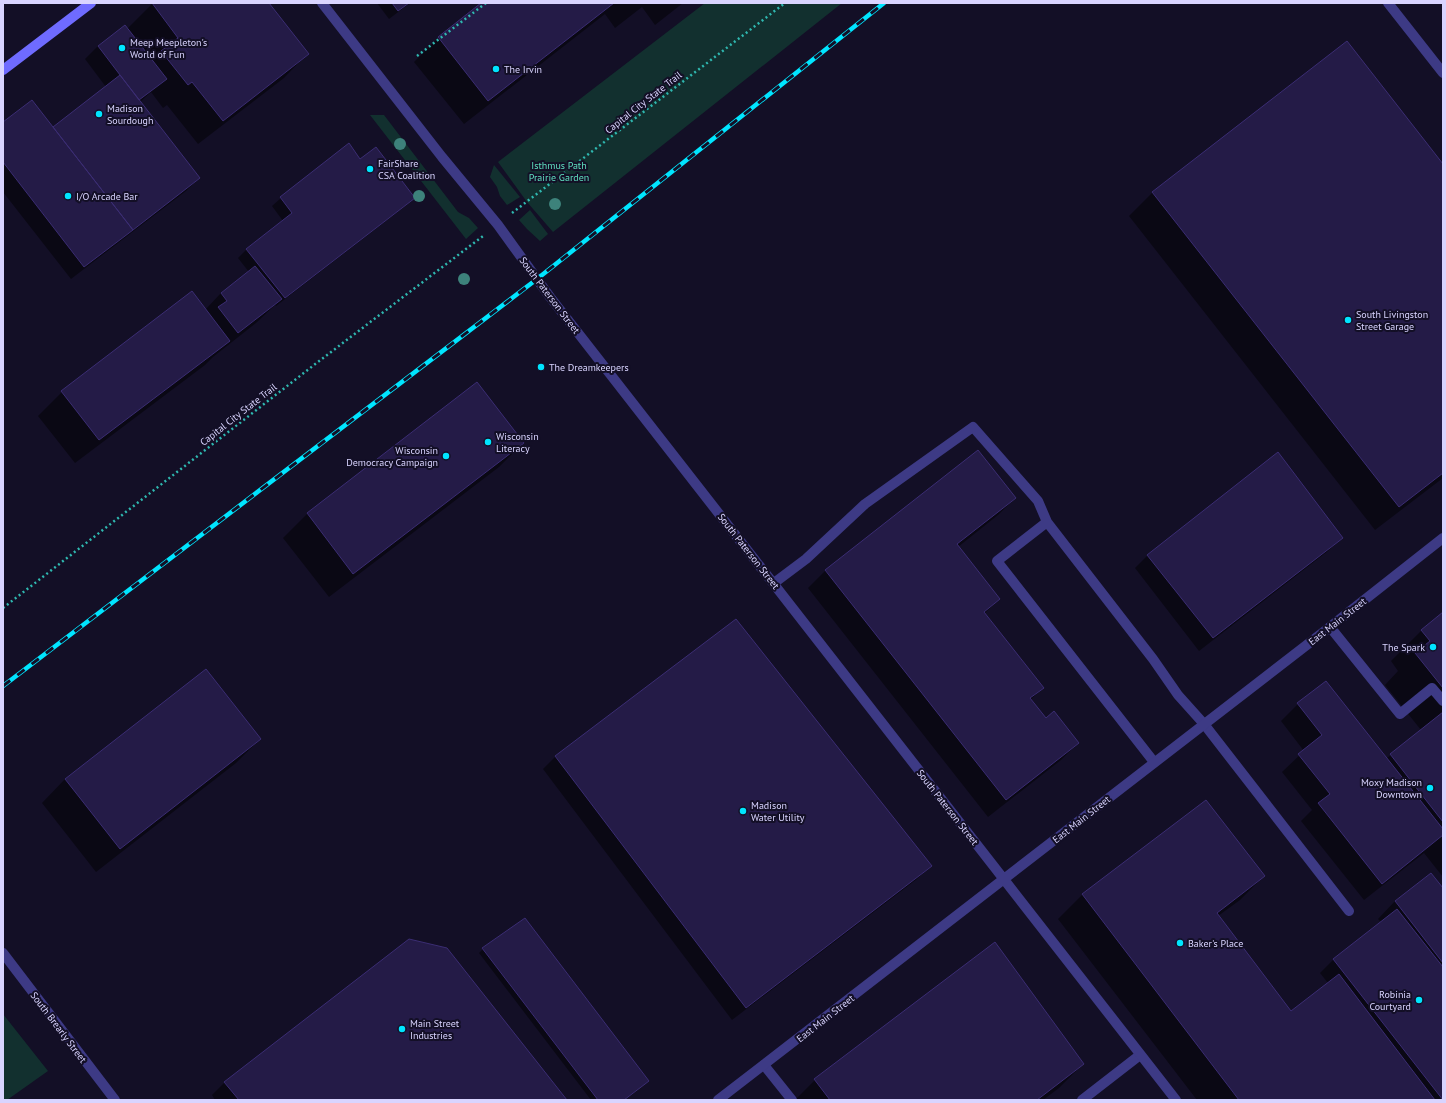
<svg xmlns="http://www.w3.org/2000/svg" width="1446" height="1103" viewBox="0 0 1446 1103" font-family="'PT Sans',sans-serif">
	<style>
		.green { fill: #12302f }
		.shadow { fill: #0007 }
		.building { fill: #241b47; stroke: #3b2d73 }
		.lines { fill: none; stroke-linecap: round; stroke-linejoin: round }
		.path { stroke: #2fb8b0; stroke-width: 2.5; stroke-dasharray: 2 3; stroke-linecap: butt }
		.lane { stroke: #3d3a85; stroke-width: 10 }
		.street { stroke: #3d3a85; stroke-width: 10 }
		.secondary { stroke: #6f6bff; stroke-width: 10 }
		.rail-casing { stroke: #00e5ff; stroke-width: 4.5 }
		.rail { stroke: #130f26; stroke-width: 3; stroke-dasharray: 9; stroke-linecap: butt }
		.tree { fill: #3d827b }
		.poi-dot { fill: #00e5ff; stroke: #130f26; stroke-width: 1.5 }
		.labels { text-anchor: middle; stroke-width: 4; stroke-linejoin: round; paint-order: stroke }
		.poi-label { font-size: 10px; fill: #d9d4ff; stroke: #130f26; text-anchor: start }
		.street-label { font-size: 10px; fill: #d9d4ff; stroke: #130f26 }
		.park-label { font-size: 10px; fill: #5fe0c0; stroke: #130f26 }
	</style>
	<rect width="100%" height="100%" fill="#130f26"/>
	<path class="green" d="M705,3h137l-289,229 -26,-30 -29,-40z
		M370,115h14l74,97 11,6 9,10 -12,11z
		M494,165l26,32 -13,8 -7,-9 -3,-9 -7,-10z
		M530,210l18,24 -8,7 -13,-12 -8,-9z
		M3,1014l45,57 -41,29h-4z"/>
	<path class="shadow" d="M153,3h114l40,51 -23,24 -86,66 -31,-39 -4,3 -12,-16 -11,10 59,76 -13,13 -115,88 -68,-87v-69l50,6 53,-42 -21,-28 13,-13 29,-17z
		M377,3h33l-21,16z
		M482,3h201l-28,22 -13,-18 -27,21 -10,-14 -141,110 -50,-62 24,-24z
		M360,160l54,38 -9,8 -129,100 -1,-1 -19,18 -43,34 -8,8 -130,98 -37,-47 24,-24 143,-82 16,-17 28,-21 -11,-14 9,-9 36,-28 -11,-15 9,-8z
		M1443,166v312l-68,52 -246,-314 24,-24z
		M477,384l46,59 -24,24 -170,130 -46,-59 24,-24z
		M978,452l37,46 -17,17 -40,32 41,52 -15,15 59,74 -13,12 15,19 33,24 -17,17 -73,57 -180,-229 17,-17z
		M1341,538l-13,13 -129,100 -64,-83 13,-13z
		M1443,614v263l-19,-24 -60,47 -63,-79 11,-11 -30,-38 22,-21 -23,-30 17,-17 88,55 35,-29 -36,-45 13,-14 -7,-10 31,-31z
		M260,739l-24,24 -140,109 -54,-69 23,-24z
		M556,756l374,110 -13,13 -185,141 -189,-251z
		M1206,801l58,75 -24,24 -22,16 73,96 37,-29 -8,-10 13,-13 48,-38 -3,-3 17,-18 36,-27 12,15v211h-246l-139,-181 24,-24z
		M483,949l160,136 -19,15h-33l-112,-147z
		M1083,1064l-24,24 -16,12h-248l20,-20z
		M225,1082l341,18h-351l-3,-5z"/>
	<path class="building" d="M152,3h117l40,51 -86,67 -31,-39 -4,3 -27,-34 17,-13z
		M392,3h17l-11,8z
		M481,3h133l-126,98 -50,-64z
		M125,25l42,54 -28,21 -41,-54z
		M1347,41l96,123v309l-44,34 -247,-315z
		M120,75l80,103 -67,52 -80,-103z
		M32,100l101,130 -49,37 -81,-105v-40z
		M349,143l11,16 16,-12 39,51 -130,100 -39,-49 46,-36 -12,-16z
		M255,266l27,33 -44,34 -20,-26 9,-6 -6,-8z
		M192,291l38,50 -131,99 -38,-49z
		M477,382l47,61 -171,131 -46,-61z
		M978,450l38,48 -59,46 43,55 -16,13 60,76 -14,10 16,20 8,-7 25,32 -73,57 -181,-230z
		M1278,452l65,86 -130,100 -66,-83z
		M1443,612v76l-28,-35 15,-12 -9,-11z
		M736,619l196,247 -186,142 -191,-252z
		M206,669l55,70 -141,110 -55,-70z
		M1326,681l117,148v6l-61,49 -64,-81 12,-9 -32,-40 24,-19 -25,-32z
		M1443,712v110l-53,-68z
		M1206,800l59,76 -48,37 74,98 48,-37 96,126h-196l-157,-206z
		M1431,873l12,15v75l-48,-62z
		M1397,909l46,58v133l-110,-141z
		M525,918l124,163 -25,19h-26l-116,-152z
		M409,939l38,9 120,152h-328l-15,-18z
		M995,942l89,122 -47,36h-207l-16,-21z"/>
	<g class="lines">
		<path class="path" d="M417,56l69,-53
			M512,213l273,-210
			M3,608l311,-243 169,-129"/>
		<path class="lane" d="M774,583l32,-24 59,-55 108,-77 65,74 9,21
			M1330,627l70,87 32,-26 11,13
			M1154,762l-157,-201 50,-39 106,137 25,36 26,29 145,187
			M764,1065l28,35
			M1082,1100l58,-45"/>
		<path class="street" d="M322,3l120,154 56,68 52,72 626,803
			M1388,3l55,70
			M3,953l112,147
			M718,1100l612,-473 113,-89"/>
		<path class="secondary" d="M3,70l88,-67"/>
		<defs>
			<path id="rail" d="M3,686l534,-407 347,-276"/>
		</defs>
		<use href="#rail" class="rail-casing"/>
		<use href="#rail" class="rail"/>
	</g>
	<g class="tree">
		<circle cx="400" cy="144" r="6"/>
		<circle cx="419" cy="196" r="6"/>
		<circle cx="555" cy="204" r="6"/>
		<circle cx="464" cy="279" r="6"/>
	</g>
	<g class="poi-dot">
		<circle cx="122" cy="48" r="4"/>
		<circle cx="496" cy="69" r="4"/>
		<circle cx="99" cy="114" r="4"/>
		<circle cx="370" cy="169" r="4"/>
		<circle cx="68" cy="196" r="4"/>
		<circle cx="1348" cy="320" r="4"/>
		<circle cx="541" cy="367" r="4"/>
		<circle cx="488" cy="442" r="4"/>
		<circle cx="446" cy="456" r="4"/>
		<circle cx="1433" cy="647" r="4"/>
		<circle cx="1430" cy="788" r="4"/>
		<circle cx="743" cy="811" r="4"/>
		<circle cx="1180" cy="943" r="4"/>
		<circle cx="1419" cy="1000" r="4"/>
		<circle cx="402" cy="1029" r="4"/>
	</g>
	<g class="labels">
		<g class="poi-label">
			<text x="130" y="46">Meep Meepleton's<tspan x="130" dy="12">World of Fun</tspan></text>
			<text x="504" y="73">The Irvin</text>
			<text x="107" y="112">Madison<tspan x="107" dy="12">Sourdough</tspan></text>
			<text x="378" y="167">FairShare<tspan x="378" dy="12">CSA Coalition</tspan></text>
			<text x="76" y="200">I/O Arcade Bar</text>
			<text x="1356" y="318">South Livingston<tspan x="1356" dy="12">Street Garage</tspan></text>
			<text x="549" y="371">The Dreamkeepers</text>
			<text x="496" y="440">Wisconsin<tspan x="496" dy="12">Literacy</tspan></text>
			<text x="438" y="454" text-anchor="end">Wisconsin<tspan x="438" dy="12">Democracy Campaign</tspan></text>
			<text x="1425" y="651" text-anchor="end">The Spark</text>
			<text x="1422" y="786" text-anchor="end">Moxy Madison<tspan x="1422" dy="12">Downtown</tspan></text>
			<text x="751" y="809">Madison<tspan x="751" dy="12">Water Utility</tspan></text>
			<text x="1188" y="947">Baker's Place</text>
			<text x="1411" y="998" text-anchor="end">Robinia<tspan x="1411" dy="12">Courtyard</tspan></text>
			<text x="410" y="1027">Main Street<tspan x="410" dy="12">Industries</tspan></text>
		</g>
		<g class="street-label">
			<text transform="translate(643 102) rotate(-38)" y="4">Capital City State Trail</text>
			<text transform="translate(550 295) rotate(53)" y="4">South Paterson Street</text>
			<text transform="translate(238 414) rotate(-38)" y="4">Capital City State Trail</text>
			<text transform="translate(749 551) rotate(52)" y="4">South Paterson Street</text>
			<text transform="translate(1337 621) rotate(-38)" y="4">East Main Street</text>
			<text transform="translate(948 807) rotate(52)" y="4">South Paterson Street</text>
			<text transform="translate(1081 819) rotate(-38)" y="4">East Main Street</text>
			<text transform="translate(825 1018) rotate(-38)" y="4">East Main Street</text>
			<text transform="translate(59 1027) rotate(53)" y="4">South Brearly Street</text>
		</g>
		<g class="park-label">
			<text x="559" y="169">Isthmus Path<tspan x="559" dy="12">Prairie Garden</tspan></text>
		</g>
	</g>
	<rect width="1446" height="1103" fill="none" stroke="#d9d4ff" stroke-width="8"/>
</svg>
